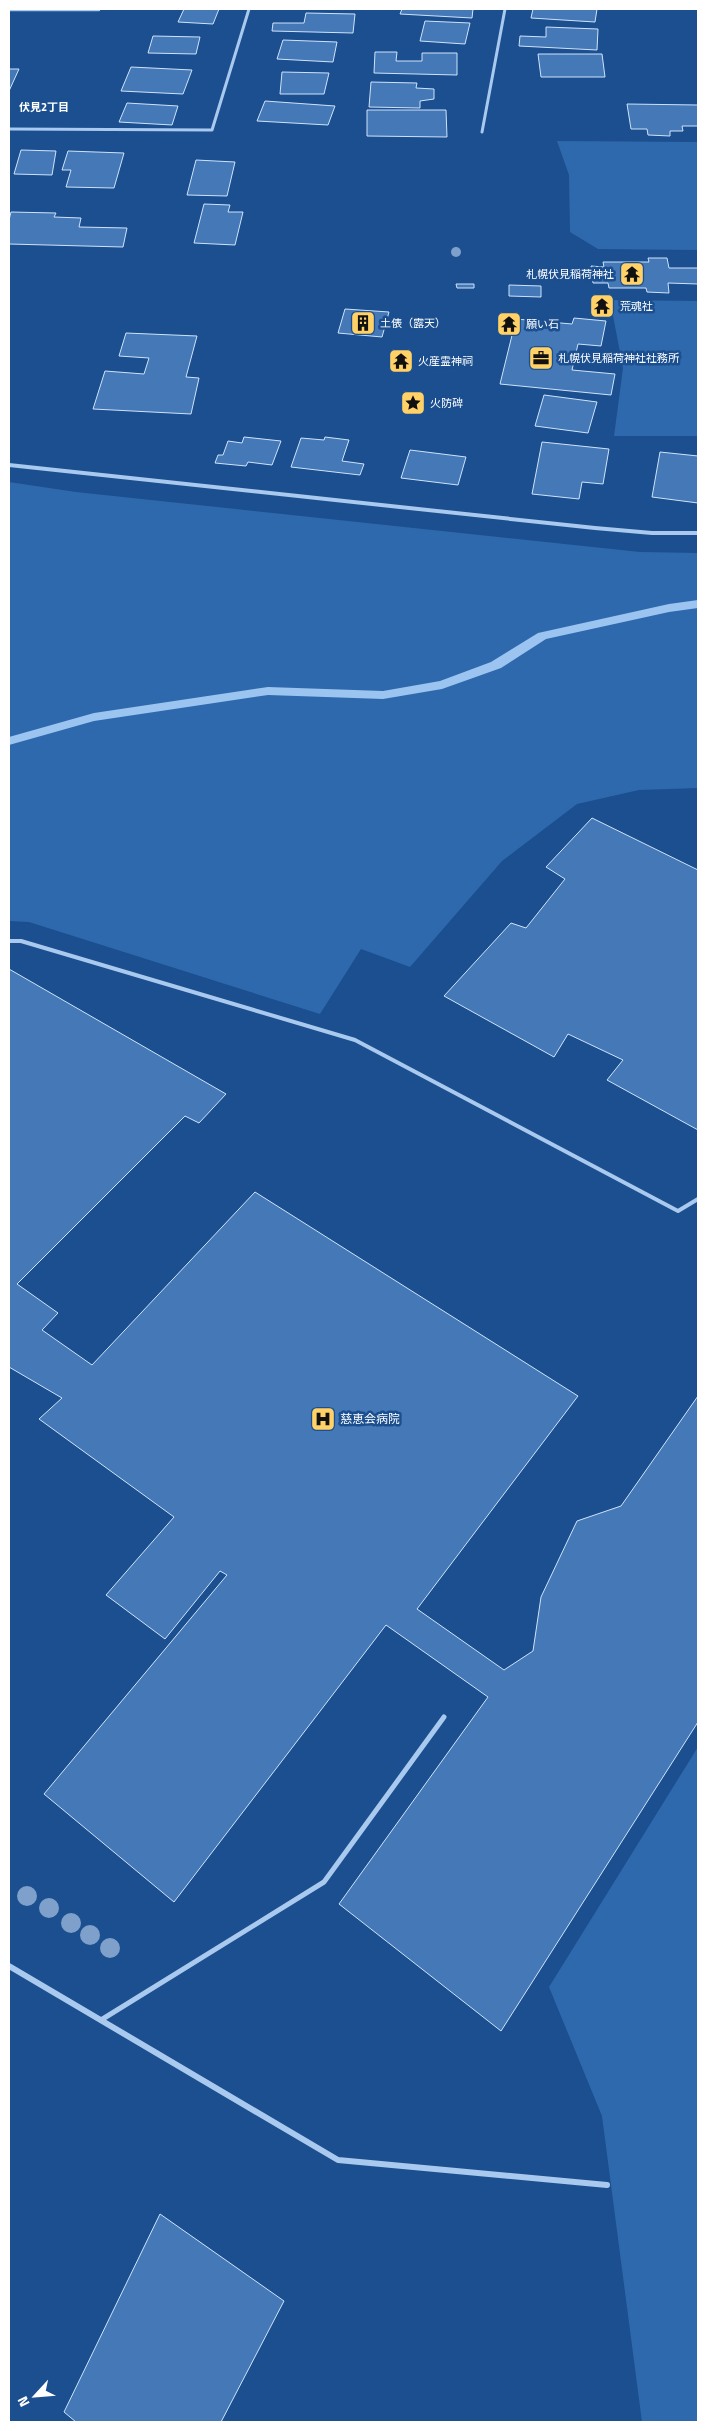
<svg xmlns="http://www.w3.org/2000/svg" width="707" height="2431" viewBox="0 0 707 2431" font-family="'Titillium Web','Noto Sans JP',sans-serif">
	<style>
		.green { fill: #2e69ad }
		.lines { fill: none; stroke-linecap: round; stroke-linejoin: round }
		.stream { fill: #9cc4f0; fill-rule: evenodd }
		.building { fill: #4478b7; stroke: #cfe3fa }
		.service-far2 { stroke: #a9c9ee; stroke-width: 2.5 }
		.service-far1 { stroke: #a9c9ee; stroke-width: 4 }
		.service { stroke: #a9c9ee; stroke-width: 5 }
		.minor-far2 { stroke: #a9c9ee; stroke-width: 3 }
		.minor-far1 { stroke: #a9c9ee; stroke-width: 4 }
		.minor { stroke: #a9c9ee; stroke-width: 6 }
		.tree { fill: #7ea0ca }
		.labels { text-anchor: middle; stroke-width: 5; stroke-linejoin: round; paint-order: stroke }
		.far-neighbourhood-label { font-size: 11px; font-weight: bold; fill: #fff; stroke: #1b4f8f }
		.far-poi-label { font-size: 11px; fill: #fff; stroke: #1b4f8f; text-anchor: start }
		.poi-label { font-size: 12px; fill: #fff; stroke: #1b4f8f; text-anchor: start }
	</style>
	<rect width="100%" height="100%" fill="#1b4f8f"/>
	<path class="green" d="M557,141l141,1v108l-100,-1 -28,-17 -1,-57z
		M610,300l88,1v135h-84l9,-68z
		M9,482l67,10 564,60 58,1v235l-59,2 -62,14 -75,57 -92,106 -49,-18 -41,65 -291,-92 -20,-1z
		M698,1747v675h-56l-40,-306 -53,-129z"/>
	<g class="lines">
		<path class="stream" d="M698,600v8l-29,4 -123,27 -45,29 -59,21 -59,10 -115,-4 -174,26 -85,24v-8l85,-24 174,-26 115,4 57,-10 51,-19 47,-29 131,-29z"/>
	</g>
	<path class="building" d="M184,9h35l-6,15 -35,-2z
		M402,9h71l-1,9 -72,-4z
		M533,9h64l-2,13 -64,-4z
		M306,13l49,1 -2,19 -81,-2 1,-8h31z
		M425,21l45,2 -5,21 -45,-3z
		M546,27l52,2 -1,21 -78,-4 1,-10 26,1z
		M153,36l47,1 -4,17 -48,-1z
		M283,40l54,2 -4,20 -56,-3z
		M375,52h22l-1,9h26v-8h35v22l-83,-2z
		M538,54h64l3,23h-64z
		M131,67l61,3 -9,24 -62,-3z
		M9,69h10l-10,22z
		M282,72l47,1 -5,21h-44z
		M371,82l46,1 -1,5 18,1v10l-14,2v7l-51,-1z
		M265,101l70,5 -7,19 -71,-4z
		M127,103l51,3 -6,19 -53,-3z
		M627,104l71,1v21h-16l1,5h-13v5l-22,-1 -1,-6h-16z
		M367,110h79l1,27 -80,-1z
		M21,150l35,1 -4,24 -38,-1z
		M68,151l56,2 -10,35 -48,-1 5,-17h-9z
		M196,160l39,2 -8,34 -40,-1z
		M204,204l26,1 -2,7h15l-8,33 -41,-2z
		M11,212l45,1 -2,4 27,1 -2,9 48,1 -4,19 -114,-3v-24z
		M648,258h19l2,10h29v16l-30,-1 1,10 -22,-1 -1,-4h-37l-1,-5h-15l-2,-17 13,1 -1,-5h46z
		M456,284h18v4h-17z
		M509,285l32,1v11l-32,-1z
		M345,309l44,3 -7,25 -44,-4z
		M574,318l32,3 -5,25 -23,-2 -6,26 43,4 -4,21 -111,-11 16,-65 56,5z
		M126,333l71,3 -11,41 13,1 -8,36 -98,-5 12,-38 39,3 5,-16 -30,-2z
		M544,395l53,7 -9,31 -53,-7z
		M244,437l37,4 -9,24 -24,-3 -2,4 -31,-3 3,-8h5l5,-14 14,2z
		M325,437l24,3 -7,21 22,3 -4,11 -69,-8 10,-29 23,2z
		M542,442l67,7 -6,35 -21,-2 -3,17 -47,-5z
		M410,450l56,7 -8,28 -57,-7z
		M660,452l38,4v47l-46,-6z
		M592,818l106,52v260l-91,-50 16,-20 -55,-26 -14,23 -110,-61 67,-73 15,5 39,-49 -19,-12z
		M9,969l217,125 -27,29 -14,-7 -168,168 41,29 -16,17 50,35 163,-173 323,204 -161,213 87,61 29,-19 8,-54 36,-76 44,-15 77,-110v326l-197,309 -162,-127 149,-207 -102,-72 -212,277 -130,-108 183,-219 -7,-4 -55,68 -59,-44 68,-78 -135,-98 23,-21 -53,-31z
		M160,2214l124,87 -63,121h-145l-12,-10z"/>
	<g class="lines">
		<path class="service-far2" d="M9,10h90"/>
		<path class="service-far1" d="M9,941h12l334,99 323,171 20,-12"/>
		<path class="service" d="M101,2020l223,-138 120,-165"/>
		<path class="minor-far2" d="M9,129l203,1 37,-121
			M482,132l23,-123"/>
		<path class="minor-far1" d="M9,465l586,63 57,5h46"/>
		<path class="minor" d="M9,1966l329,194 269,25"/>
	</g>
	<g class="tree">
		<circle cx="456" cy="252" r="5"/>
		<circle cx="27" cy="1896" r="10"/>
		<circle cx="49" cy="1908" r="10"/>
		<circle cx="71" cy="1923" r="10"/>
		<circle cx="90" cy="1935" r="10"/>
		<circle cx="110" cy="1948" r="10"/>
	</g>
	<defs>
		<symbol id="temple-square" viewBox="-11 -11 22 22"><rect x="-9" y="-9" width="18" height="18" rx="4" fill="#ffd166" stroke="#1b4f8f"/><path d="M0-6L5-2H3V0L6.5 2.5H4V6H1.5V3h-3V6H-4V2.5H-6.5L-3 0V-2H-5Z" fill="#111"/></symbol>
		<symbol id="building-square" viewBox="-11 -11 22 22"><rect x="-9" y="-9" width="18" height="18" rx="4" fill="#ffd166" stroke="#1b4f8f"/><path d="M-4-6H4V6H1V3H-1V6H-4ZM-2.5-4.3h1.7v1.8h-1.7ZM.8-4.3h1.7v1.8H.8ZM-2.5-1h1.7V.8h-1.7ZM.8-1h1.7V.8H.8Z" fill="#111"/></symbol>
		<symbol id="office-square" viewBox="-11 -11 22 22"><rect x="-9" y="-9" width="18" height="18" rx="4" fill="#ffd166" stroke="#1b4f8f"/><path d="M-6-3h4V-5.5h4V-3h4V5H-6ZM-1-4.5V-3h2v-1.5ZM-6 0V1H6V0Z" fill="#111"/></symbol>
		<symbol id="sight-square" viewBox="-11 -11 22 22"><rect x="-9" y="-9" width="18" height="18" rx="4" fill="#ffd166" stroke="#1b4f8f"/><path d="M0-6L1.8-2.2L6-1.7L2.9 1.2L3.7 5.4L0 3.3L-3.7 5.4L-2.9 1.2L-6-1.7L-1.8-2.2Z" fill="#111"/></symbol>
		<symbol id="hospital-square" viewBox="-11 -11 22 22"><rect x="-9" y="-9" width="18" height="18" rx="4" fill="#ffd166" stroke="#1b4f8f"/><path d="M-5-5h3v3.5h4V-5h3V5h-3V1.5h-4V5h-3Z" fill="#111"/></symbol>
	</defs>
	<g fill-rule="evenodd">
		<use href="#temple-square" x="618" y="260" width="28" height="28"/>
		<use href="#temple-square" x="588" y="292" width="28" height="28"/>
		<use href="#building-square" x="349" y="309" width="28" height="28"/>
		<use href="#temple-square" x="495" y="310" width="28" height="28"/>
		<use href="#office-square" x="527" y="344" width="28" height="28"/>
		<use href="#temple-square" x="387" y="347" width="28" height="28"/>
		<use href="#sight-square" x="399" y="389" width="28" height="28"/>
		<use href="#hospital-square" x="309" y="1405" width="28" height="28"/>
	</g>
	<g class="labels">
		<g class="far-neighbourhood-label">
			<text x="44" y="111">伏見2丁目</text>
		</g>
		<g class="far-poi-label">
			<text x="614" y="278" text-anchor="end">札幌伏見稲荷神社</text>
			<text x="620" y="310">荒魂社</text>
			<text x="380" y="327">土俵（露天）</text>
			<text x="526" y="328">願い石</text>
			<text x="558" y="362">札幌伏見稲荷神社社務所</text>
			<text x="418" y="365">火産霊神祠</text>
			<text x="430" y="407">火防碑</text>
		</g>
		<g class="poi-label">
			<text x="340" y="1423">慈恵会病院</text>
		</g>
	</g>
	<rect width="707" height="2431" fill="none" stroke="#ffffff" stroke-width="20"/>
	<g transform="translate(35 2396) rotate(244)" stroke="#1b4f8f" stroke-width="4" paint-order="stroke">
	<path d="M0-4L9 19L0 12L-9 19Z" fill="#ffffff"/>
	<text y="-8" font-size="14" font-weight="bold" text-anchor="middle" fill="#ffffff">N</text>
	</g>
</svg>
